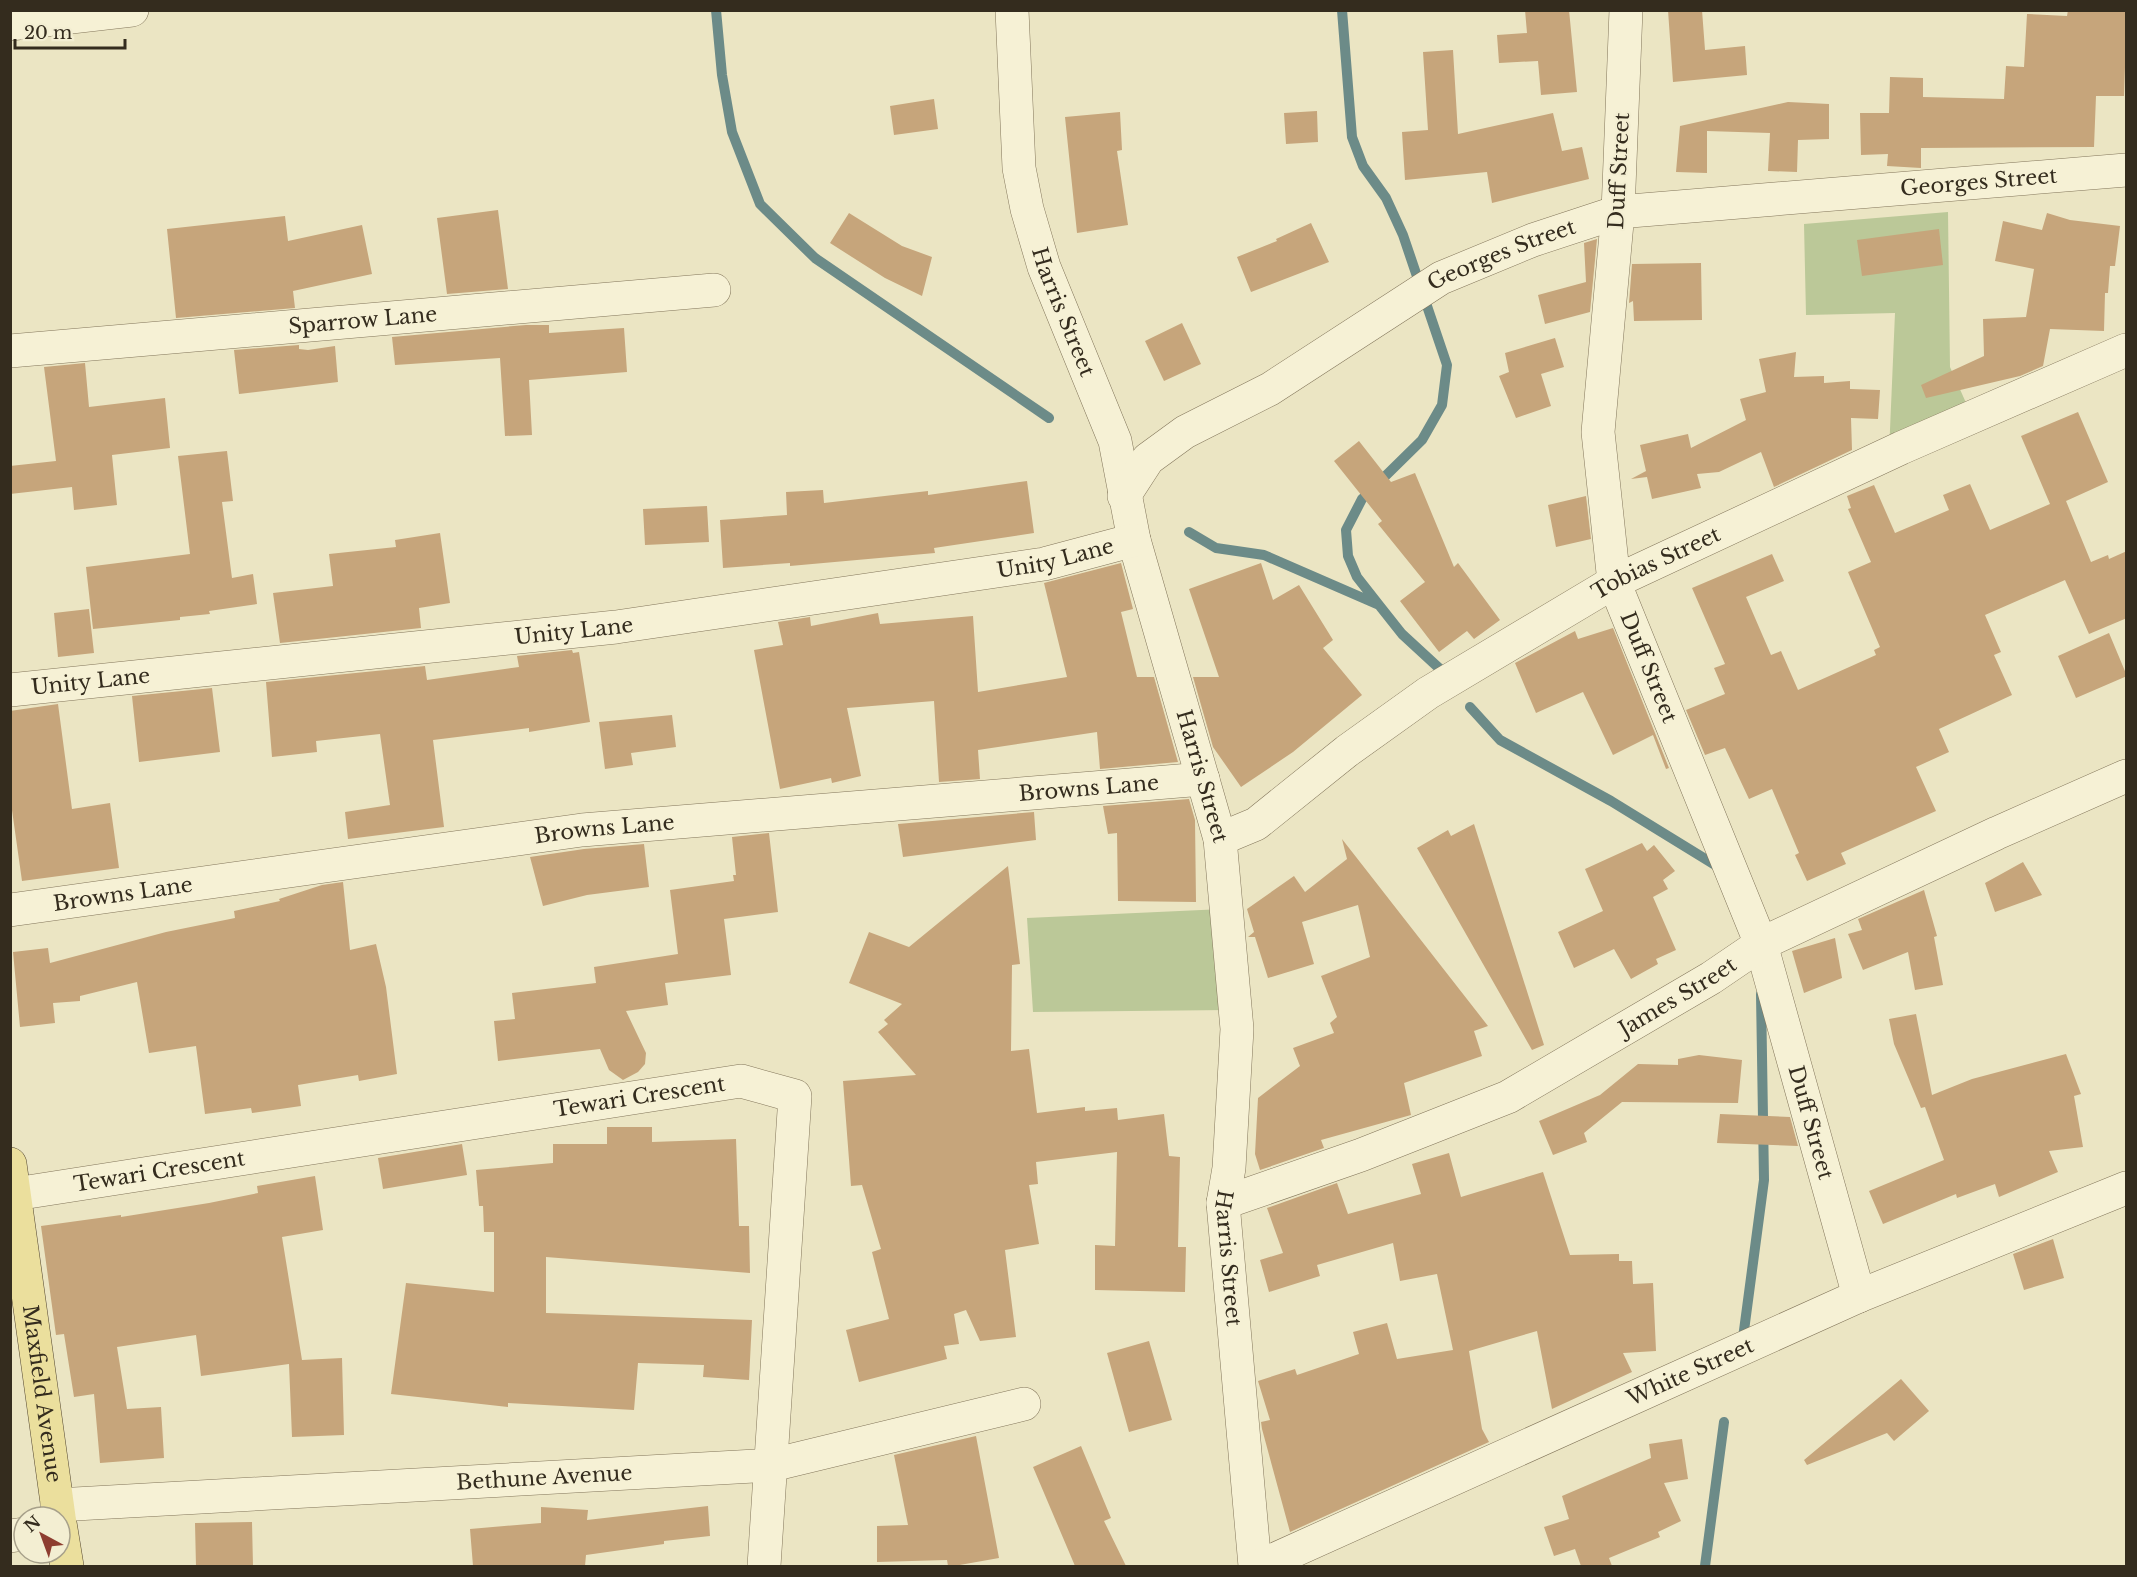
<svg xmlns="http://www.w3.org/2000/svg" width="2137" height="1577" viewBox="0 0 2137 1577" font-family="'Libre Baskerville',serif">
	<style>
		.green { fill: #bbc898 }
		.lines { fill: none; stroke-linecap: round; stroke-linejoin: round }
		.stream { stroke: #6c8b88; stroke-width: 10 }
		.building { fill: #c6a57b }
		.minor-casing { stroke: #83765b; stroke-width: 34 }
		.major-casing { stroke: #51442f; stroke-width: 34 }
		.minor { stroke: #f6f1d5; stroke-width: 33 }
		.major { stroke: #ebdf9d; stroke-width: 33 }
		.labels { text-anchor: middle; stroke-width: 4.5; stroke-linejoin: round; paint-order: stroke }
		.street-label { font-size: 21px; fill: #342c1e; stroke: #f3eed2 }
	</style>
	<rect width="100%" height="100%" fill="#ebe5c3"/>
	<path class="green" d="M1948,212l2,155 21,47 -82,39 6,-140 -89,2 -2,-91z
		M1223,909l6,101 -196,2 -6,-94z"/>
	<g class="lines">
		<path class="stream" d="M716,10l6,65 10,57 28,72 55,54 234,160
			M1342,10l10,127 11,29 23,32 17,37 44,130 -5,40 -20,35 -60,59 -16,31 2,26 9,21 22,28
			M1189,532l27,16 48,7 115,50 23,29 38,35
			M1470,707l30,33 111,61 109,67
			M1743,1338l21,-158 -3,-186
			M1705,1566l19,-144"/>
	</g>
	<path class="building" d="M1525,10h44l8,82 -36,3 -3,-34 -39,2 -2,-28 30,-2z
		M1668,10h34l3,40 40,-4 2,29 -74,7z
		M2068,10h59l-3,86h-28l-2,51 -173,1v20l-34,-2 1,-12 -27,1 -1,-42h29l1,-36 33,1v19l81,2 2,-33 18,1 3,-53 40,2z
		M1453,50l5,84 95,-21 9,38 20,-4 7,32 -97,24 -5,-31 -82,8 -3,-48 26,-2 -5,-78z
		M934,99l4,30 -44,6 -4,-29z
		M1788,102l41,2v35l-31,1 -1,32 -29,-1 2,-38 -63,-2v42l-31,-1 4,-46z
		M1317,111l1,31 -32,2 -2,-31z
		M1120,112l2,38 -5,1 11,74 -51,8 -12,-116z
		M498,210l10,79 -61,5 -10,-76z
		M849,213l53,33 30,11 -10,39 -37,-18 -55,-35z
		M2047,213l23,7 50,6 -5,40h-5l-2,27h-3l-1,38 -54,-2 -7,37 -23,10 -94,22 -5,-13 63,-29 -1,-37 43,-2 8,-48 -39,-8 8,-40 39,9z
		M285,216l3,25 74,-16 10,49 -79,17 2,17 -119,10 -9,-89z
		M1311,223l18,39 -78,30 -14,-35 40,-16 -1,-2z
		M1939,229l4,36 -81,11 -5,-36z
		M1597,239l-7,73 -45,12 -7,-29 48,-13 -2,-39z
		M1701,263l1,57 -68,1 -1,-20 -4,2 3,-39z
		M1182,323l19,41 -37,17 -19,-40z
		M526,325h23v8l75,-5 3,44 -98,8 3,55 -27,1 -5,-78 -105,7 -3,-28z
		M1555,338l9,29 -23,7 10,32 -35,12 -17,-42 10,-4 -4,-19z
		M299,345v4l9,1 27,-4 3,36 -99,12 -5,-44z
		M1796,352l-2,25 30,-1v7l26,-2v8l30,1 -2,29 -27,-1 1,32 -78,37 -13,-35 -42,20 -22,2 4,14 -49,11 -5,-22 -16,2 15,-8 -6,-26 48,-11 3,14 55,-28 -6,-21 26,-7 -7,-33z
		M85,363l4,44 76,-9 5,50 -58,7 5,50 -43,5 -2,-23 -62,7v-28l46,-5 -12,-94z
		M2078,412l30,70 -42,19 25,61 17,-7 1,4 18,-8v67l-38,16 -24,-54 -80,35 16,37 -7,3 18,40 -73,34 10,23 -33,15 20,44 -95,42 5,11 -39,17 -12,-26 4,-2 -27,-64 -23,10 -24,-51 -20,7 -19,-45 39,-16 -11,-26 11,-4 -33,-76 80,-34 12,27 -38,16 25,58 10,-4 17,39 78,-35 -2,-5 6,-3 -32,-75 23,-10 -23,-53 3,-1 -4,-12 27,-11 21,48 54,-23 -6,-15 27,-11 20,46 60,-26 -29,-68z
		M1359,441l32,41 24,-9 39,94 4,-4 42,57 -26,19 -7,-8 -28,21 -39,-51 25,-19 -47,-58 4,-3 -48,-60z
		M227,451l6,50 -11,1 10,76 21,-4 4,30 -48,7 1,3 -30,3v3l-87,9 -7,-62 104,-13 -12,-98z
		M1027,481l7,52 -100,15 1,5 -145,13v-3l-67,5 -3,-48 67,-5 -1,-23 37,-2 1,13 104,-12v4z
		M1586,496l5,43 -35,8 -8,-42z
		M707,506l2,36 -64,3 -2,-36z
		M440,533l10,70 -31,5 2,20 -141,15 -7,-50 60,-7 -4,-32 67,-7 -1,-7z
		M1121,563l12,46 -12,3 16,65h17l24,85 -78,7 -3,-37 -119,18 2,29 -41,3 -5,-81 -87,7 14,68 -29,7 -1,-5 -51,11 -26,-139 29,-5 -5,-23 32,-5 1,9 67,-13 2,11 93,-8 5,76 89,-15 -23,-94z
		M1261,563l12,37 26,-15 34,55 -10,8 39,47 -69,57 -52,35 -28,-40 -20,-70h26l-30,-88z
		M89,609l5,44 -36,4 -4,-44z
		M1613,628l56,140 -3,1 -13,-34 -40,20 -30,-63 -47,21 -21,-50 60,-32 3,8z
		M2109,633l18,43 -51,22 -18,-42z
		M572,650l1,3 6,-1 11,70 -61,10v-4l-96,12 11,87 -96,12 -3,-27 45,-7 -10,-71 -64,7 1,11 -45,5 -6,-75 159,-16 2,14 92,-13 -2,-11z
		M212,688l8,64 -81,10 -7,-66z
		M58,704l14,105 38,-6 9,65 -97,13 -12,-85v-85z
		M672,715l4,32 -45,6 2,12 -28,4 -6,-47z
		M1189,799l6,21 1,82 -78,-1 -1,-68 -9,1 -5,-28z
		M1034,812l2,28 -133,17 -5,-33z
		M1474,824l70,221 -12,5 -115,-202 31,-18 3,6z
		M769,833l9,79 -54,7 7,56 -66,8 3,22 -42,6 20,42 -1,11 -7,8 -15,8 -14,-10 -9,-21 -102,12 -4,-40 21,-2 -3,-26 84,-10 -2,-16 84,-13 -8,-64 64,-9 -1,-6h3l-4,-38z
		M1342,839l146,187 -14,5 8,25 -78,27 7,32 -90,25 3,8 -64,22 -5,-16 3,-56 42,-32 -7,-18 41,-15 -4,-10 7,-6 -16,-41 49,-19 -12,-52 -56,17 12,42 -46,14 -13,-41h-7l6,-5 -7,-23 47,-33 11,16 42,-33z
		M1642,843l5,8 7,-6 21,26 -12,9 5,9 -15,8 23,53 -20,9 2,5 -27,15 -17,-30 -40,19 -16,-36 45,-21 -18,-42z
		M644,844l5,43 -62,8 -44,11 -13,-49 54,-8z
		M2023,862l19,33 -47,17 -10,-29z
		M1008,866l12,98 -8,1 -1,86 18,-2 8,64 48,-6v4l32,-3 1,12 46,-6 5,42 11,1 -2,90h8l-1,45 -90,-2v-45l20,1 2,-94 -81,10 2,22 -9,1 10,59 -34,6 11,87 -36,4 -14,-31 -12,4 5,30 -15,2 3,13 -88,23 -13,-52 43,-11 -17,-67 9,-3 -19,-64 -11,1 -8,-105 73,-6 -38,-43 10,-8 -4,-4 18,-16 -53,-21 20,-51 40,15z
		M343,882l7,68 26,-6 10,43 11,87 -38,7 -1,-6 -60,10 3,21 -49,7 -1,-5 -46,6 -9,-68 -47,7 -12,-71 -57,14v5l-27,2 2,20 -35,4 -7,-75 35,-4 2,15 116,-31 69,-14 -1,-7 46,-10 -1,-2 43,-14z
		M1924,890l13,46 -3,1 9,48 -28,5 -7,-38 -45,18 -15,-36 14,-4 -4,-11z
		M1835,938l7,40 -38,15 -12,-42z
		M1916,1014l16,81 40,-16 94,-25 15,40 -7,2 9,51 -34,4 9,21 -59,25 -4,-13 -38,14 -1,-4 -73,30 -14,-33 75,-31 -19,-53 -4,1 -27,-64 -5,-25z
		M1699,1055l43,5 -4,43 -116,-1 -38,31 3,9 -34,13 -14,-34 61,-26 38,-31 40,1v-6z
		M1720,1114l70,3 8,29 -81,-3z
		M607,1127h45v15l84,-3 3,87h10l1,47 -204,-16v56l206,7 -3,60 -46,-3 1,-12 -66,-2 -4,47 -126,-7v4l-117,-13 15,-111 88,9v-60h-10l-1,-26h-4l-3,-36 77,-7v-19h54z
		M462,1144l5,31 -84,14 -5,-31z
		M1449,1153l12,44 82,-25 27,83 49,-1v7h13l1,23 20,-1 3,68 -33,2 9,19 -80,37 -15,-78 -68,20 13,78 7,13 -199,90 -28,-103 -1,-7 9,-2 -12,-39 37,-12 2,6 62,-21 -6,-22 34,-9 10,36 56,-9 -16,-76 -37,7 -7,-38 -76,22 3,11 -51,16 -9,-32 23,-7 -16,-45 70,-25 11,31 73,-20 -9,-30z
		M315,1176l8,54 -41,7 20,123 40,-2 2,77 -52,2 -3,-73 -88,12 -5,-41 -79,12 10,62 34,-2 3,51 -64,5 -6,-69 -20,3 -10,-63 -8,1 -15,-109 80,-11v2l88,-14 49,-10 -1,-7z
		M2053,1239l11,39 -40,12 -11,-36z
		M1149,1341l23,79 -43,12 -22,-79z
		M1901,1379l28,32 -35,30 -7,-8 -80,32 -3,-5z
		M976,1436l23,122 -45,8h-6l-1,-6 -70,2v-36l31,-1 -14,-70z
		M1682,1439l6,40 -24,4 17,38 -23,11 2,5 -51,21 3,8h-31l-6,-17 -21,7 -10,-29 25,-8 -7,-23 89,-38 -2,-14z
		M1081,1446l30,72 -7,3 22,45h-51l-42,-99z
		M708,1506l2,30 -46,5v3l-78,11 -1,11h-112l-3,-37 71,-6v-16l47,3 -1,10z
		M252,1522l1,44h-57l-1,-43z"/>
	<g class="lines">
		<defs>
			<g id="minor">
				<path id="s1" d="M1012,10l7,158 8,41 17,58 71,174 19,99 86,299 17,190 -8,139 -6,35 32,363"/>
				<path id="s2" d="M1626,10l-8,202 -20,220 16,150 147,362 98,352"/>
				<path d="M10,24l122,-14"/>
				<path id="s3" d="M10,351l704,-61"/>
				<path id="s4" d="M1124,496l24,-37 37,-27 85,-43 171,-111 92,-38 85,-28 508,-42"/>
				<path id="s5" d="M10,690l606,-63 428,-63 90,-24"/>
				<path id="s6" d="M1220,839l36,-15 91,-73 81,-58 186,-111 287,-134 225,-98"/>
				<path id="s7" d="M10,910l572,-80 621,-51"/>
				<path id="s8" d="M15,1194l726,-113 54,15 -31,470"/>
				<path id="s9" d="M1223,1203l138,-48 147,-58 203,-119 50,-34 236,-111 129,-57"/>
				<path id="s10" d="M57,1505l715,-40 252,-61"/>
				<path d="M10,1536l14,-2"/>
				<path id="s11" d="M1260,1566l599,-270 267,-108"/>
			</g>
			<g id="major">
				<path id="s12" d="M10,1164l49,353"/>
				<path d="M60,1523l7,43"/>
			</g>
		</defs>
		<use href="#minor" class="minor-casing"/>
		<use href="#major" class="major-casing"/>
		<use href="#minor" class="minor"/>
		<use href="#major" class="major"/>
	</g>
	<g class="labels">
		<g class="street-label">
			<text transform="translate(1619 171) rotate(-87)" y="7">Duff Street</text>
			<text dy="7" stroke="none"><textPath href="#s4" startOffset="940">Georges Street</textPath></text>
			<text dy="7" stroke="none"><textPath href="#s4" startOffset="454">Georges Street</textPath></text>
			<text dy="7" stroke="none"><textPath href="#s1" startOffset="309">Harris Street</textPath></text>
			<text dy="7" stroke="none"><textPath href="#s3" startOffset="354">Sparrow Lane</textPath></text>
			<text dy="7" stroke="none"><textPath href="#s5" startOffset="1054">Unity Lane</textPath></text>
			<text dy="7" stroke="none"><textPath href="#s6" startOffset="518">Tobias Street</textPath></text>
			<text dy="7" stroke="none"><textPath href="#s5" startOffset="567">Unity Lane</textPath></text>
			<text dy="7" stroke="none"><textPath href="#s2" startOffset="666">Duff Street</textPath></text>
			<text dy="7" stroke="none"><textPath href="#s5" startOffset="81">Unity Lane</textPath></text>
			<text dy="7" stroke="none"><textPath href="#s1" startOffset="795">Harris Street</textPath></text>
			<text dy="7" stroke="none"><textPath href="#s7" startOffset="1086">Browns Lane</textPath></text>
			<text dy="7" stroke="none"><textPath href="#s7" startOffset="600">Browns Lane</textPath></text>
			<text dy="7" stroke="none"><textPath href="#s7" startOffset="114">Browns Lane</textPath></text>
			<text dy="7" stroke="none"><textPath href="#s9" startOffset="501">James Street</textPath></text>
			<text dy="7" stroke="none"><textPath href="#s8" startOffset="632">Tewari Crescent</textPath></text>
			<text dy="7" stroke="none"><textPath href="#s2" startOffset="1150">Duff Street</textPath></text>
			<text dy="7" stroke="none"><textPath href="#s8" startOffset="146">Tewari Crescent</textPath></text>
			<text dy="7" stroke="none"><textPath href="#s1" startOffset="1281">Harris Street</textPath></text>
			<text dy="7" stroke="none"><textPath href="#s11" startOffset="472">White Street</textPath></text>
			<text dy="7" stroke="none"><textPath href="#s12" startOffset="232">Maxfield Avenue</textPath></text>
			<text dy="7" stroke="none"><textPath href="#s10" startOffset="488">Bethune Avenue</textPath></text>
		</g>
	</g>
	<rect width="2137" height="1577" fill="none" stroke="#342c1e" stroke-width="24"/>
	<g transform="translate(42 1535) rotate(319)"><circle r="28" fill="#f3eed2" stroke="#a7a08a" stroke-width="1.5"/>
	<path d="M0-4.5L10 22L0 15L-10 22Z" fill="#8e3d2f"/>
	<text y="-9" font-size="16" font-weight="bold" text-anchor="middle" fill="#342c1e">N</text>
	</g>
	<path d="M15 39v9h110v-9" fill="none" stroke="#342c1e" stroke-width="3"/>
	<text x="24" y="39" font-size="18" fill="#342c1e" stroke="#f3eed2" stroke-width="4.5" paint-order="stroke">20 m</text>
</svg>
